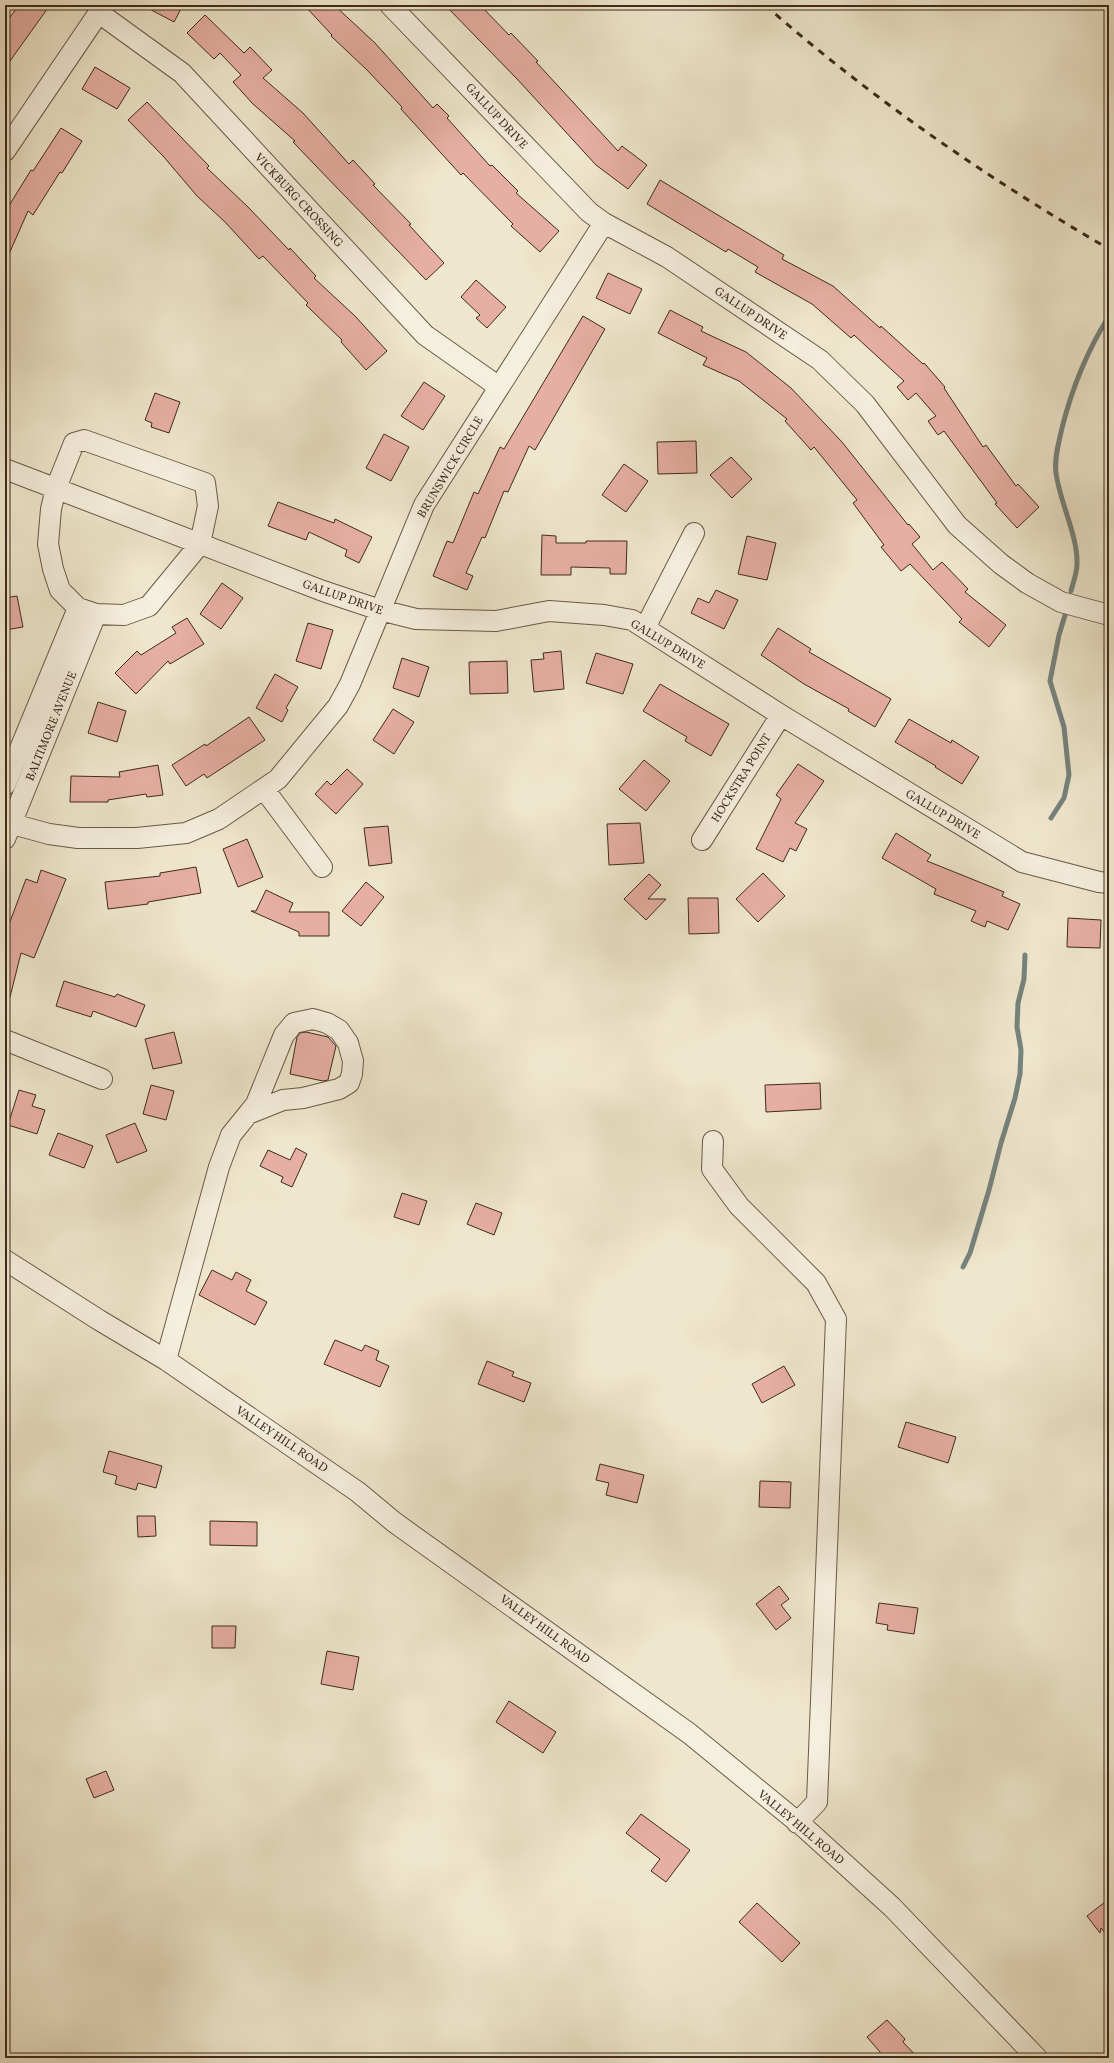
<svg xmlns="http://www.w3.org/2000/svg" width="1114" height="2063" viewBox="0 0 1114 2063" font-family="Vollkorn,serif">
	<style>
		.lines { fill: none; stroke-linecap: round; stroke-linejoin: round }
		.stream { stroke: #76837e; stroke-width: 5 }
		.building { fill: #e7afa4; stroke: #3e2a1c }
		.minor-casing { stroke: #6a5948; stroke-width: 22 }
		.minor { stroke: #f5efde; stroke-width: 20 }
		.rail { stroke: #3e2a1c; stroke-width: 3; stroke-dasharray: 7 7; stroke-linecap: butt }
		.labels { text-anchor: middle; stroke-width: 3; stroke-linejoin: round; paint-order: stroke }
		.street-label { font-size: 12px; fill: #3e2a1c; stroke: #f5efde }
	</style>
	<rect width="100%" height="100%" fill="#efe7cd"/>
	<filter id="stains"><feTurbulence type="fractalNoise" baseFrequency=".005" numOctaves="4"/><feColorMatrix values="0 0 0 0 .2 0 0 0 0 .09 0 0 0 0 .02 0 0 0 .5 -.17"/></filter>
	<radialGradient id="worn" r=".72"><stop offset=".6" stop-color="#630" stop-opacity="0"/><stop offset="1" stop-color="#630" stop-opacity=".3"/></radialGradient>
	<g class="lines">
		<path class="stream" d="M1071,591c2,-8 6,-18 6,-27 1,-28 -17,-61 -21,-91 -2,-15 3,-31 6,-45 10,-40 25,-77 47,-112
			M1051,818l13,-20 5,-23 -5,-48 -14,-46 9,-46 7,-23
			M963,1267l7,-14 19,-63 12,-47 14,-45 5,-24 1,-24 -4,-23 1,-24 6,-24 1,-24"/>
	</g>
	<path class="building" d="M19,5h31l-45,63v-44z
		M142,5h41l-9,17z
		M304,5h30l41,38 58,65 4,-4 12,12 -2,2 43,48 2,-1 26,26 -2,2 43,38 -19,21 -29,-26 2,-2 -50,-51 -2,2 -60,-66 1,-2 -35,-37 -36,-34 1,-1z
		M445,5h35l29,30 2,-2 27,28 -2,1 82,89 4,-5 25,19 -19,24 -32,-24 -78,-85z
		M205,15l39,38 6,-6 22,23 -9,8 40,35 46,51 4,-4 22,24 -2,1 38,39 -2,1 35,38 -18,17 -111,-115 -22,-23 2,-1 -42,-37 -20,-22 8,-7 -21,-22 -6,6 -27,-26z
		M95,67l35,21 -13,21 -35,-20z
		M147,102l62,64 -2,2 41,39 41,43 1,-2 26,28 -2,2 41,38 32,35 -21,19 -25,-28 1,-2 -36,-35 2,-2 -45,-47 -4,3 -34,-37 -28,-26 -34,-40 -35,-36z
		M61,128l21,13 -20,32 -2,-1 -27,43 -5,-4 -23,52v-51l26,-42 2,1z
		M660,180l124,75 -2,4 51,27 47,42 1,-2 42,38 1,-1 21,24 -1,1 39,59 3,-2 30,41 2,-2 21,23 -22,21 -22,-24 2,-1 -53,-72 -6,4 -10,-14 8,-5 -20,-23 -8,7 -11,-13 7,-6 -50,-46 -3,3 -39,-34 -57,-32 3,-5 -30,-18 -2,3 -79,-48z
		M608,273l34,16 -12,25 -34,-16z
		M476,280l30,27 -19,21 -11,-10 4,-3 -19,-18z
		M670,310l33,17 -2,4 45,21 45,36 51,54 66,83 1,-1 11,13 -8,7 21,26 9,-8 26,27 -3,3 41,33 -17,22 -30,-25 3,-3 -52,-55 -9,7 -20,-24 3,-2 -31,-42 4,-3 -43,-53 -3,3 -26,-29 2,-2 -48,-38 -36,-16 4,-7 -49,-25z
		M583,316l22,13 -70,121 -6,-4 -21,46 -4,-1 -19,47 -3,-1 -16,36 7,3 -6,14 -34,-14 14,-35 6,2 21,-51 4,2 22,-47 4,2z
		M424,382l21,14 -22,34 -22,-14z
		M155,393l25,9 -11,31 -18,-6 1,-4 -7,-3z
		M384,434l25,13 -18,34 -25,-13z
		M696,441l1,32 -39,1 -1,-32z
		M731,457l21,22 -20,19 -22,-23z
		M624,464l24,17 -22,31 -24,-17z
		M278,502l56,21 1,-4 37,18 -13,26 -14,-7 2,-6 -38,-18 -3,8 -38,-14z
		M542,535l14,1v7h30v-2h41l-1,33h-16v-6l-39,-1v8h-30z
		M747,536l29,7 -9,37 -29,-6z
		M222,583l21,15 -22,31 -21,-15z
		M716,590l22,10 -14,29 -33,-16 7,-15 11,5z
		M17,596l6,31 -18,3v-32z
		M187,618l17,26 -34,20 -2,-3 -32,33 -21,-21 22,-22 4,4 35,-22 -4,-6z
		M308,623l25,7 -12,39 -25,-8z
		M778,628l33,21 -2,3 82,47 -16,28 -27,-16 1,-2 -45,-25 -43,-29z
		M561,651l3,38 -30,3 -3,-32 13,-1 -1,-6z
		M596,653l37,11 -10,30 -37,-11z
		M402,658l27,9 -10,30 -26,-9z
		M507,661l1,32 -38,1 -1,-32z
		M275,674l23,13 -12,21 2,2 -6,12 -26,-14z
		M660,684l69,40 -18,32 -26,-15 2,-4 -44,-26z
		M98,702l28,9 -9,31 -29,-9z
		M393,709l21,13 -20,32 -21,-14z
		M249,717l16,23 -58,38 -3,-4 -18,12 -14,-21 33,-21 1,2z
		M909,719l42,24 1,-3 27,17 -17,27 -27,-17 1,-1 -41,-24z
		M644,760l26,21 -24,30 -27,-22z
		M798,764l26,17 -29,42 12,6 -11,22 -6,-3 -7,14 -27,-13 25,-50 -5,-4z
		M158,765l5,30 -16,2 -1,-3 -38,6v2h-38l1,-26 49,1 -1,-5z
		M347,769l16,15 -27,30 -21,-20 12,-13 4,4z
		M640,823l4,40 -35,2 -2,-41z
		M388,826l4,37 -23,3 -5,-38z
		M896,833l35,22 -4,6 77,31 -2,4 18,8 -12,26 -21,-9 -2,6 -14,-6 5,-10 -42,-17 2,-5 -54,-31z
		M247,839l16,38 -25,10 -15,-38z
		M196,867l5,26 -53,9v2l-40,5 -3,-27 55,-6v-3z
		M41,870l25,9 -32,79 -13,-5 -11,44 -5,-1v-61l21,-56 11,4z
		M763,873l22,23 -27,26 -22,-23z
		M649,874l12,11 -13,14h18l-20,21 -22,-21z
		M366,882l18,15 -23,29 -19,-15z
		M266,890l27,13 -4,9h40v24h-30v-4l-48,-21h5z
		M688,898h30l1,35 -30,1z
		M1068,918l33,2 -1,28 -33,-1z
		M64,981l51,16 2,-3 28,11 -9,22 -43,-16 -2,6 -35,-11z
		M174,1032l8,31 -29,6 -8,-30z
		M306,1032l22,5 8,9 -8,34 -5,1 -33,-7 7,-37 3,-4z
		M820,1083l1,26 -55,3 -1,-27z
		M151,1085l23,6 -8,29 -23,-6z
		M19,1090l17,5 -4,11 13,4 -8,24 -29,-9z
		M135,1123l12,28 -30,12 -11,-28z
		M58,1133l35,13 -9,22 -35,-13z
		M296,1148l11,6 -15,33 -11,-5 2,-5 -23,-11 8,-16 22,10z
		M402,1193l25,8 -8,24 -25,-8z
		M476,1203l26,10 -8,22 -27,-11z
		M212,1270l20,10 4,-8 15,8 -5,11 21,11 -12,23 -56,-30z
		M335,1340l27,11 3,-6 14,6 -3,9 13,6 -9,21 -56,-23z
		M487,1361l27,11 -2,4 19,7 -7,19 -46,-18z
		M784,1366l11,19 -33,18 -10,-19z
		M906,1422l50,15 -8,26 -50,-16z
		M109,1451l53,15 -6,22 -18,-5 -2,7 -21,-6 2,-8 -14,-4z
		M600,1464l44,11 -7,28 -31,-8 3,-12 -13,-3z
		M760,1481l31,1 -1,26 -31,-1z
		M137,1516h18l1,20 -18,1z
		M210,1521l47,1v24l-47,-1z
		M779,1586l10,13 -8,6 10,13 -15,12 -20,-26z
		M879,1603l39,5 -4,26 -27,-4 1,-5 -12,-2z
		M212,1626h24l-1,22h-23z
		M327,1651l32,6 -6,33 -32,-6z
		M509,1701l47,31 -13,21 -47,-31z
		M106,1771l8,19 -20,8 -8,-19z
		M641,1814l49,36 -24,32 -15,-11 9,-12 -34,-26z
		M1109,1899v39l-8,-10 -1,5 -13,-17z
		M757,1903l43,40 -18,19 -43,-40z
		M887,2020l18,19 -2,3 15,16h-33l-18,-21z"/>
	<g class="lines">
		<defs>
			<path id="minor" d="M390,5l199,207 15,11 63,34 153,103 45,44 92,121 44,39 26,19 34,19 48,13
				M99,13l83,60 243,262 74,52
				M5,151l99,-146
				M84,440l121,43 3,23 -8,38 -51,62 -25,9 -28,-1 -18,-6 -18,-18 -7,-21 -5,-25 3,-35 5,-21 18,-45z
				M5,469l318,122 57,19 36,9 80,2 53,-10 55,4 28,5 149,95 241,147 77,20 10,1
				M645,628l49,-95
				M5,785l73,-177
				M264,789l58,78
				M5,822l44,12 29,4h59l49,-5 33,-14 59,-40 60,-73 12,-22 74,-179 180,-282
				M5,839l91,-225
				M702,840l79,-125
				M5,1040l97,39
				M713,1141l-1,28 27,37 77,77 20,36 -19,483 -20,21
				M5,1260l94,60 67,40 192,132 36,30 296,212 116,95 86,78 145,151
				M166,1360l53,-193 12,-32 17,-21 8,-10 28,-69 10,-12 19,-4 14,4 12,7 9,13 5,18 -1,13 -3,9 -10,6 -36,9 -20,2 -35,14"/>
		</defs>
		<use href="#minor" class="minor-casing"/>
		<use href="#minor" class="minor"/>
		<path class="rail" d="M765,5c106,93 222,173 344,244"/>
	</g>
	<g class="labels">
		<g class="street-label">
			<text transform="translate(497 116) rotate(47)" y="4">GALLUP DRIVE</text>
			<text transform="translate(299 200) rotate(47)" y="4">VICKBURG CROSSING</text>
			<text transform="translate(751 313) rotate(34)" y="4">GALLUP DRIVE</text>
			<text transform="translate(450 467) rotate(-59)" y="4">BRUNSWICK CIRCLE</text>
			<text transform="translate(343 597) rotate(19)" y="4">GALLUP DRIVE</text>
			<text transform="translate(668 644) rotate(31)" y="4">GALLUP DRIVE</text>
			<text transform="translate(51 726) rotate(-68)" y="4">BALTIMORE AVENUE</text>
			<text transform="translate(741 778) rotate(-58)" y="4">HOCKSTRA POINT</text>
			<text transform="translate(943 814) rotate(31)" y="4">GALLUP DRIVE</text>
			<text transform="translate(282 1439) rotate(34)" y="4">VALLEY HILL ROAD</text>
			<text transform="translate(545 1629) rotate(36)" y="4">VALLEY HILL ROAD</text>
			<text transform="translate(801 1827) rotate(40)" y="4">VALLEY HILL ROAD</text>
		</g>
	</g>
	<rect width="1114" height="2063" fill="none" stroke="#efe7cd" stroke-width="20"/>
	<rect x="6" y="6" width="1102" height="2051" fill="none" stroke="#3e2a1c" stroke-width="2"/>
	<rect x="10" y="10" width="1094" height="2043" fill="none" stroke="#3e2a1c"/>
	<rect width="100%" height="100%" filter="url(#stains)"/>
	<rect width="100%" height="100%" fill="url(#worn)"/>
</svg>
